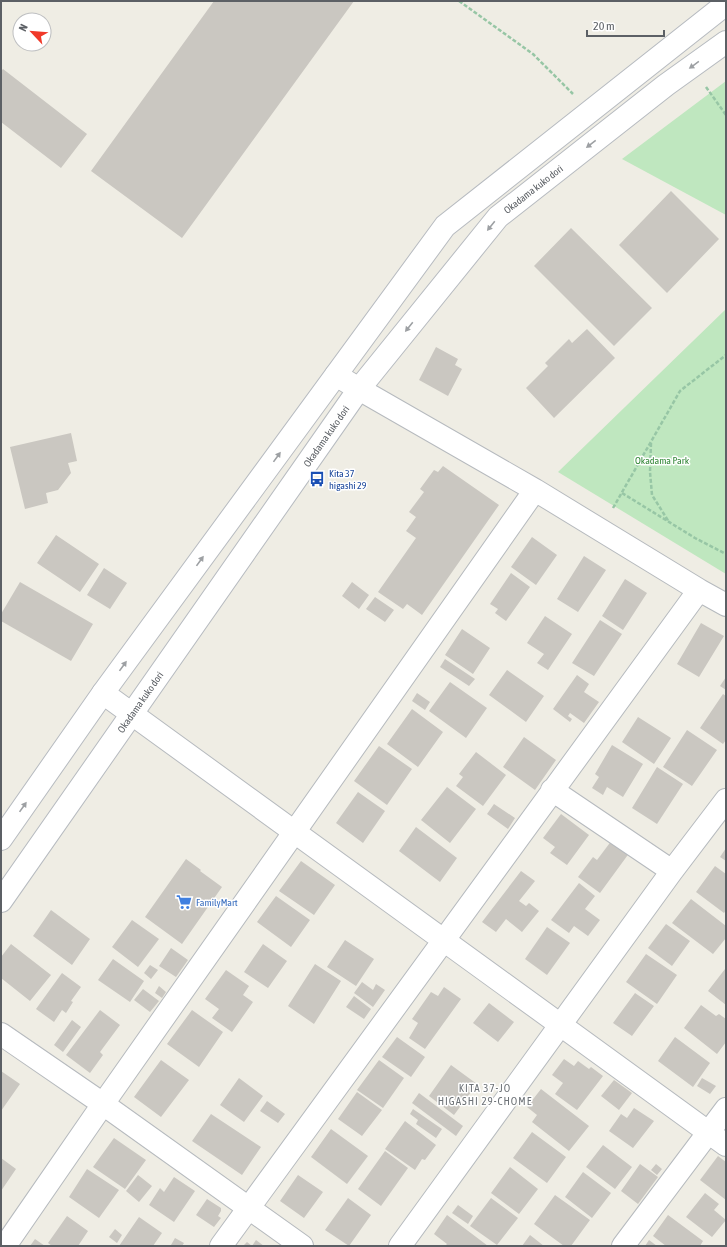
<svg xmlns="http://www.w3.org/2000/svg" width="727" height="1247" viewBox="0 0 727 1247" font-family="'Asap Condensed',sans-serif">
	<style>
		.green { fill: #bfe7bf }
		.building { fill: #cac7c1 }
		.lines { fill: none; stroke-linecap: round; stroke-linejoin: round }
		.minor-casing { stroke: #b6babe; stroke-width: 24 }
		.secondary-casing { stroke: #b7bbc0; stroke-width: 24 }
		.path { stroke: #97c6a5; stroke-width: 2.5; stroke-dasharray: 4 2; stroke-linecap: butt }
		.minor { stroke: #fff; stroke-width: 22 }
		.secondary { stroke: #fff; stroke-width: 22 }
		.oneway { fill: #9da0a3 }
		.labels { text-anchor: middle; stroke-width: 3; stroke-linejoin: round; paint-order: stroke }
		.street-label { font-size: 10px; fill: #5c6065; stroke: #fff }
		.park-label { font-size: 10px; fill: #318636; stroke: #fff }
		.transit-label { font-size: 10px; fill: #164399; stroke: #fff; text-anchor: start }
		.shop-label { font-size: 10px; fill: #366cbe; stroke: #fff; text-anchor: start }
		.neighbourhood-label { font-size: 11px; letter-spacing: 1px; fill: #6d7277; stroke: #fff }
	</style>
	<rect width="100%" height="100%" fill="#efede4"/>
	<path class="green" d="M726,81v134l-104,-56z
		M726,309v265l-168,-102z"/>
	<path class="building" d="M214,1h140l-172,237 -91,-67z
		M3,69l84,65 -26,34 -60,-46v-51z
		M671,191l48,48 -52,54 -48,-48z
		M571,228l81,80 -38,38 -80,-80z
		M587,329l28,29 -61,60 -28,-30 22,-22 -3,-3 24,-24 3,4z
		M436,347l22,12 -3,6 7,4 -14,27 -29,-16z
		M71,433l6,28 -9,2 3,10 -13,17 -12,3 2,10 -23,6 -15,-62z
		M443,466l56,39 -77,110 -15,-11 -4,5 -25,-17 38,-54 -10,-7 10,-14 -7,-5 15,-20 -4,-3 14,-19 4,2z
		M56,535l43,29 -19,28 -43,-29z
		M532,537l25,18 -21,30 -25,-18z
		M584,556l22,14 -28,42 -21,-13z
		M104,568l23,15 -17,26 -23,-14z
		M511,573l19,14 -24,34 -11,-8 3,-4 -8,-5z
		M625,579l22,14 -24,37 -21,-14z
		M20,582l73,42 -22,37 -70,-40v-7z
		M352,582l17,13 -10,14 -17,-13z
		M375,597l19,13 -9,12 -19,-13z
		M545,616l27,18 -24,36 -11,-7 7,-9 -17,-11z
		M600,620l22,14 -28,42 -22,-13z
		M701,623l23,13 -25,41 -22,-13z
		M462,629l28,19 -17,26 -28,-19z
		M445,659l30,20 -6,7 -29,-19z
		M507,670l37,26 -18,26 -37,-27z
		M577,675l12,9 -5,8 15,10 -15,21 -14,-10 -2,3 4,3 -2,3 -17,-13z
		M726,677v13l-6,-4z
		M450,682l37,26 -21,30 -37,-27z
		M417,693l13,9 -5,8 -13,-9z
		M723,694l3,2v44l-3,4 -23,-16z
		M412,709l31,23 -25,35 -31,-23z
		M638,717l33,21 -17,26 -32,-22z
		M687,730l30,20 -25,36 -29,-19z
		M524,737l32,23 -21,30 -32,-23z
		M612,745l31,19 -20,33 -16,-10 -4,8 -11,-7 7,-11 -4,-3z
		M379,746l33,23 -25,36 -33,-24z
		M476,752l30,23 -23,31 -27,-20 7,-9 -4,-3z
		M657,767l26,17 -26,40 -25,-16z
		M447,787l29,22 -26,34 -29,-23z
		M358,792l27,19 -22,32 -27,-20z
		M494,804l21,14 -7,11 -21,-15z
		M561,814l28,21 -22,30 -17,-12 5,-6 -12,-9z
		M416,827l41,31 -17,24 -41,-31z
		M612,840l18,12 -30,41 -22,-16 15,-20 4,3z
		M726,848v13l-6,-4z
		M186,859l15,11 -1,1 22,16 -40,57 -37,-27z
		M301,861l34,24 -21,30 -35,-24z
		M715,866l11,8v36l-2,3 -28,-21z
		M521,871l14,10 -16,20 7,5 3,-3 10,8 -17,21 -16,-13 -10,13 -14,-10z
		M579,883l16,13 -10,13 15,11 -12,16 -14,-10 -5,7 -18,-13z
		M276,896l34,24 -19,27 -34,-25z
		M691,899l35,27v12l-13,16 -41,-31z
		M51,910l39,29 -18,26 -39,-29z
		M132,920l27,19 -21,28 -26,-20z
		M666,924l24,17 -18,25 -24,-18z
		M547,927l23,16 -23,32 -22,-16z
		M345,940l29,19 -18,27 -29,-19z
		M11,944l40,31 -21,26 -29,-23v-21z
		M263,944l24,17 -19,27 -24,-16z
		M171,948l17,12 -12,17 -17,-11z
		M646,954l31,21 -20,29 -31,-22z
		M113,959l31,22 -14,21 -32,-22z
		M315,964l26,17 -27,43 -26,-18z
		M150,965l8,5 -7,9 -7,-6z
		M725,969l1,1v35l-18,-14z
		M226,970l23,16 -6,9 10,7 -21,30 -20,-14 7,-9 -14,-10z
		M62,973l19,14 -10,14 2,1 -7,11 -4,-3 -8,12 -18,-13z
		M362,982l11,8 3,-6 9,6 -12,17 -19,-14z
		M159,986l7,6 -4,6 -7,-5z
		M444,987l17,12 -36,50 -16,-11 9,-15 -6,-4 19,-27 7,4z
		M143,989l16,12 -9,11 -16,-12z
		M635,993l19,13 -22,30 -19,-13z
		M354,996l17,13 -7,10 -18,-12z
		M489,1003l25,19 -16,20 -25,-19z
		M701,1005l15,11 3,-2 7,5v23l-9,12 -33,-26z
		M100,1010l20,15 -20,27 3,3 -13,18 -24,-18z
		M192,1010l31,22 -24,35 -32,-23z
		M72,1020l9,7 -18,25 -9,-7z
		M397,1037l28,20 -14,20 -29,-20z
		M675,1037l35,26 -17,24 -35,-26z
		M564,1059l10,7 4,-5 11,8 2,-2 12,9 -26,34 -22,-16 8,-11 -11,-8z
		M161,1060l28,20 -28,37 -27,-20z
		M379,1060l25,18 -21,30 -26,-18z
		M451,1065l26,19 -23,31 -25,-19z
		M1,1071l19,13 -19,27z
		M239,1078l24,18 -19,26 -24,-17z
		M702,1078l14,8 -6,8 -13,-8z
		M614,1080l18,13 -13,17 -18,-14z
		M541,1089l48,37 -20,25 -37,-29 5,-7 -10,-8z
		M357,1092l25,18 -20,26 -24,-17z
		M419,1093l44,33 -7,10 -44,-33z
		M267,1101l18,13 -7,9 -18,-12z
		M634,1108l20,13 -21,27 -24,-17 12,-17 6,4z
		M413,1109l29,20 -6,9 -20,-14 2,-4 -8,-6z
		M211,1114l50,33 -19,28 -50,-34z
		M405,1121l31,24 -11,15 -3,-1 -7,11 -30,-21z
		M331,1129l37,27 -21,28 -36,-27z
		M532,1132l34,25 -19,26 -34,-25z
		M114,1138l32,22 -21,29 -32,-22z
		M603,1145l29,22 -17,22 -29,-22z
		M385,1151l23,17 -27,38 -23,-17z
		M718,1156l8,6v38l-26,-20z
		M1,1158l15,11 -15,22z
		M640,1164l18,13 -20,27 -17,-13z
		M656,1164l6,5 -5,6 -6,-5z
		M510,1167l28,22 -19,25 -28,-21z
		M87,1169l32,21 -20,28 -30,-21z
		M583,1172l28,21 -19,25 -27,-21z
		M138,1175l14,11 -13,16 -13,-11z
		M298,1175l25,17 -19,26 -24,-17z
		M174,1177l21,14 -21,31 -25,-17 11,-17 4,4z
		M705,1193l14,11 -5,6 12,10 -14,17 -26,-20z
		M555,1195l35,25 -19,26h-7l-30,-22z
		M348,1198l23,17 -22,31 -24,-16z
		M491,1198l27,20 -21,27 -27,-19z
		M207,1199l14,9v3l-3,5 3,2 -7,9 -18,-12z
		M458,1205l15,11 -5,8 -16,-11z
		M447,1215l41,31h-43l2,-2 -13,-10z
		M668,1215l35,26 -3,5h-34l-13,-10z
		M67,1216l21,15 -10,15h-26l-4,-3z
		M139,1217l23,16 -9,13h-34z
		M115,1229l7,6 -5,8 -8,-6z
		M530,1235l14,11h-22z
		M175,1238l9,5 -2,3 -11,-1z
		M35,1239l10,7h-15z
		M256,1240l8,6h-21l4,-4 5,4z
		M649,1240l8,6h-12z"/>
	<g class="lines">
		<defs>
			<path id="minor" d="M336,375l23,14 176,101 164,100 27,15
				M103,693l623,452
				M552,790l120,81
				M1,1034l102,70 199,142
				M5,1246l98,-142 432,-614
				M221,1246l478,-656
				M400,1246l272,-375 54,-71
				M623,1246l103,-137"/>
			<path id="secondary" d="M1,839l102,-146 342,-467 281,-222
				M1,901l358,-512 139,-172 168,-132 60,-43"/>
		</defs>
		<use href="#minor" class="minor-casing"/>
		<use href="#secondary" class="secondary-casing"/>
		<path class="path" d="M459,1l74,53 40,40
			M706,87l20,28
			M651,443l-1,29 2,23 17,27
			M622,493l73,45 31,16
			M613,508l67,-117 46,-36"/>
		<use href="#minor" class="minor"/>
		<use href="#secondary" class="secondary"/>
	</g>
	<defs><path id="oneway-solid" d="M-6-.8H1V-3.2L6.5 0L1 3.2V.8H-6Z"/></defs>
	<g class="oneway">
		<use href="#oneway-solid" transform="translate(694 65) rotate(144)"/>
		<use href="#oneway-solid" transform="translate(591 144) rotate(142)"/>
		<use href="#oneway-solid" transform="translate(491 226) rotate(129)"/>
		<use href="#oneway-solid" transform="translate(409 327) rotate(129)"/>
		<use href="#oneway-solid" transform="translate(277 457) rotate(-54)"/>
		<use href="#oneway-solid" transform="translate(200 561) rotate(-54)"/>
		<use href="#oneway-solid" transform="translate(123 666) rotate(-54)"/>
		<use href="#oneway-solid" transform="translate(23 807) rotate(-55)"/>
	</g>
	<defs>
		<symbol id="bus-bare" viewBox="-9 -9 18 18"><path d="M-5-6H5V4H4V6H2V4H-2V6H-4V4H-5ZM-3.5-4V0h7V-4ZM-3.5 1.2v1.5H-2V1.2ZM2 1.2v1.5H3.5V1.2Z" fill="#1a4fb4" stroke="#fff" stroke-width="2.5" paint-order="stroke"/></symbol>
		<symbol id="supermarket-bare" viewBox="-9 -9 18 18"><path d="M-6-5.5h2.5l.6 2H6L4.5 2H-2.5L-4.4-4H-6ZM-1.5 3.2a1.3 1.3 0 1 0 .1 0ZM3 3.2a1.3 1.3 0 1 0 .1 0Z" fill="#3f7fe0" stroke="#fff" stroke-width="2.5" paint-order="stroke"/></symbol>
	</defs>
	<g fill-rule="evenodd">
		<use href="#bus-bare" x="306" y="468" width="22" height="22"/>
		<use href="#supermarket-bare" x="173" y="891" width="22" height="22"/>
	</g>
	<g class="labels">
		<g class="street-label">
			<text transform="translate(533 189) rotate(-38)" y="4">Okadama kuko dori</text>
			<text transform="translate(326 436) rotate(-55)" y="4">Okadama kuko dori</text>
			<text transform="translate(140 702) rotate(-55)" y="4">Okadama kuko dori</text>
		</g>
		<g class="park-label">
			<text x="662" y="464">Okadama Park</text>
		</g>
		<g class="transit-label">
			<text x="329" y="477">Kita 37<tspan x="329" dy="12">higashi 29</tspan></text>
		</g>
		<g class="shop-label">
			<text x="196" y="906">FamilyMart</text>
		</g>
		<g class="neighbourhood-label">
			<text x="485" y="1092">KITA 37-JO<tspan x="485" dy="13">HIGASHI 29-CHOME</tspan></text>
		</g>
	</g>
	<rect width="727" height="1247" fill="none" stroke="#5c6065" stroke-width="4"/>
	<g transform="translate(32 32) rotate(296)"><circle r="19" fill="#ffffff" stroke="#bebfc1"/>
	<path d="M0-3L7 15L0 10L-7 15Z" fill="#f03929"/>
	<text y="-6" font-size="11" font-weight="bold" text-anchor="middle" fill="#5c6065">N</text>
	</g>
	<path d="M587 30v6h77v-6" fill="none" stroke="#5c6065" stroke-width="2"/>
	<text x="593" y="30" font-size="12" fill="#5c6065" stroke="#ffffff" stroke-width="3" paint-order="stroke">20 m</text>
</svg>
